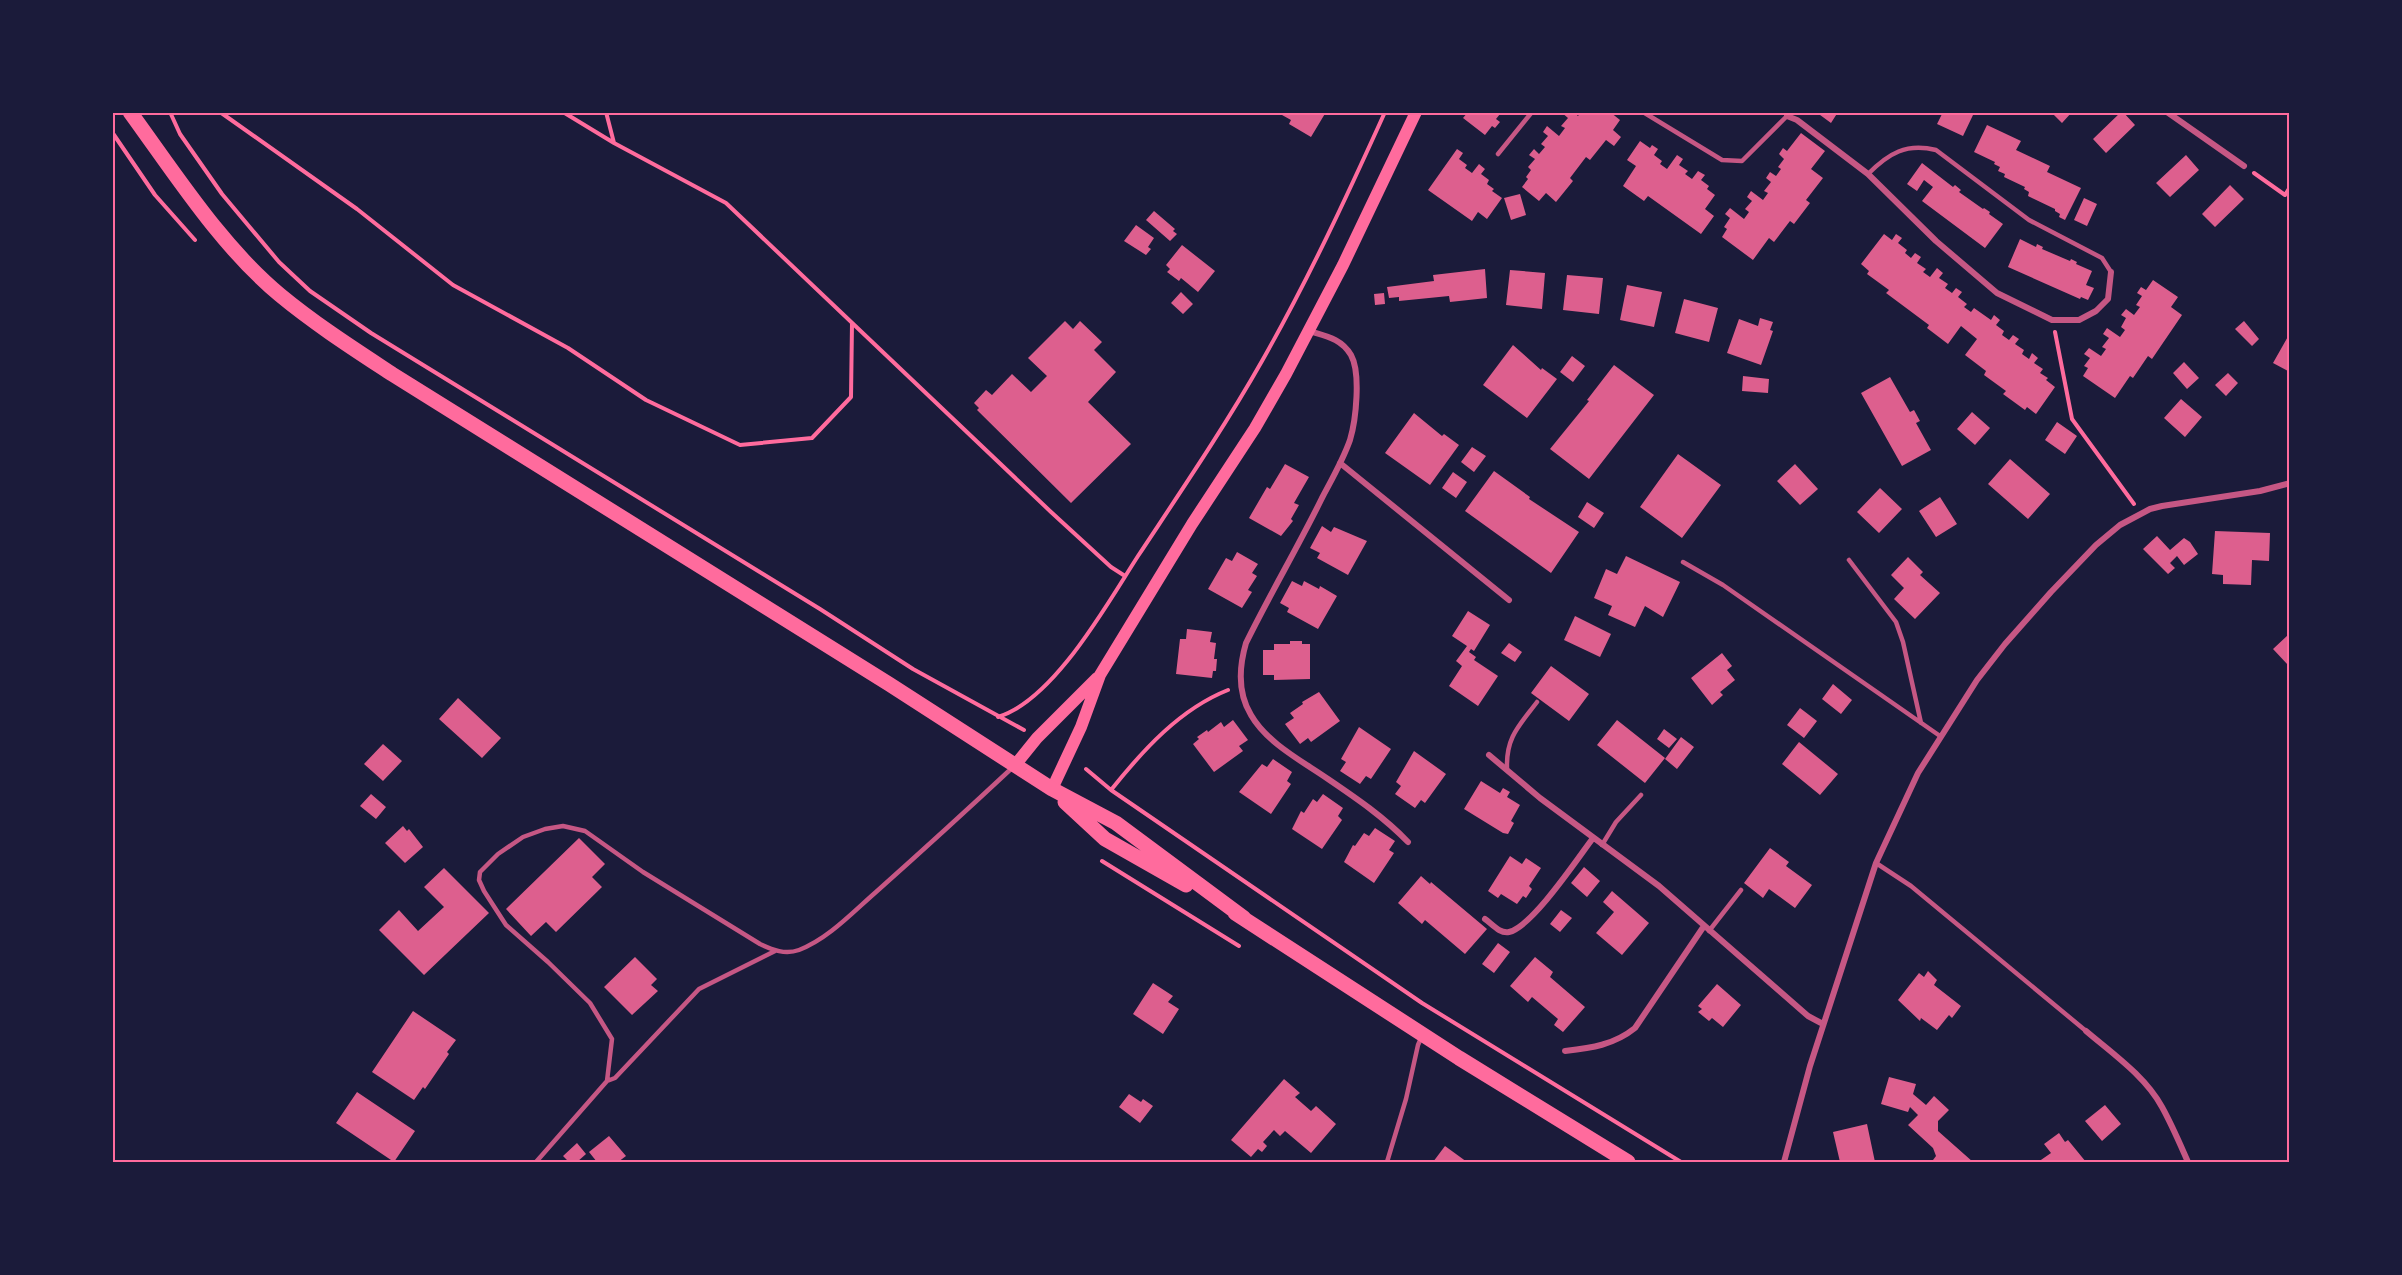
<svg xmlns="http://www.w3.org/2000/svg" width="2402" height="1275" viewBox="0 0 2402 1275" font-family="'Work Sans',sans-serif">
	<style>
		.building { fill: #dd5f8e }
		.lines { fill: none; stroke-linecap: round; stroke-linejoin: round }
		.path { stroke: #ff6b9d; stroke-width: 4 }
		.service { stroke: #c65784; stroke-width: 4.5 }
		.minor { stroke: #c65784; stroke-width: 6 }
		.secondary { stroke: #ff6b9d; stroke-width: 12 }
		.primary { stroke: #ff6b9d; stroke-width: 15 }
		.neatline { fill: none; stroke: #ff6b9d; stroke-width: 2 }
	</style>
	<rect width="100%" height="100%" fill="#1b1b3a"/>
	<path class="building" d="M1283,112h43l-15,25 -22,-13 2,-4 -9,-5z
		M1468,112h30l2,2 -4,5 4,3 -5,6 -3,-2 -7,9 -22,-17z
		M1561,112h12l5,4 3,-4h10l4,3 2,-3h13l10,8 -7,10 8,7 -7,9 -8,-6 -16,20 -4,-3 -16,21 3,3 -17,21 -10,-9 -7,8 -17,-14 6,-8 -2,-2 5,-7 -3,-3 7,-8 -6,-4 5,-6 5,5 6,-7 -4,-3 7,-8 -5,-4 4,-6 12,10 6,-8 -4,-2 7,-8z
		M1816,112h22l-7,11z
		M1943,112h26l4,3 -10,21 -26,-12z
		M2051,112h21l-10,11z
		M2121,112h2l12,13 -29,28 -13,-14z
		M1987,125l34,16 -5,9 34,16 -3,6 34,16 -16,32 -6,-3 1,-3 -5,-3v-2l-27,-13 1,-4 -5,-3 1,-2 -21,-10 1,-3 -7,-3 2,-4 -6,-3 1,-2 -21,-10z
		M1801,133l24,18 -14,18 12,9 -17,22 4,3 -16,21 -4,-3 -16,21 -5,-4 -16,22 -31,-23 5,-8 -3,-2 6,-9 -5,-4 5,-6 14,11 5,-7 -4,-3 7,-8 -5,-4 4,-6 12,9 5,-7 -4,-2 7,-9 -5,-4 4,-6 6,4 5,-7 -3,-2 6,-8 -5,-5 4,-6 4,3z
		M1640,141l10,7 2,-3 6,4 -4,6 8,6 -2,3 7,5 10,-14 6,4 -4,6 9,6 -3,3 7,5 6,-8 7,4 -4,5 8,6 -2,3 8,6 -10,14 9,7 -13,18 -53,-38 -4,5 -21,-15 13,-20 -9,-6z
		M1457,149l6,4 -4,6 8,6 -2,3 7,5 7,-9 6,5 -4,5 8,6 -2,4 7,5 -2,2 10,7 -15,21 -9,-7 -6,9 -44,-31z
		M2186,155l13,15 -29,27 -14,-14z
		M1922,163l31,24 2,-2 6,5 -2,2 24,17 1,-1 6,4 -1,2 14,10 -18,24 -63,-47 11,-14 -9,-7 -7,11 -10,-7z
		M2230,185l14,14 -29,28 -13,-13z
		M1520,194l6,21 -15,5 -7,-22z
		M2084,198l13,6 -10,22 -13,-6z
		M1154,211l21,18 -2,2 4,3 -7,7 -24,-21z
		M1136,225l18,13 -6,9 3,2 -5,6 -22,-14z
		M1884,234l8,6 4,-6 6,4 -4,5 9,7 -2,3 6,5 4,-5 6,4 -4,6 9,6 -3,3 7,5 7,-9 6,5 -4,5 9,6 -3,4 7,5 4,-5 6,4 -4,5 9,7 -3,3 7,5 3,-4 17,12 3,-5 6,5 -4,5 8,6 -2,4 7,5 4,-5 6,4 -4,5 9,6 -2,4 7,5 3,-6 6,5 -4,5 9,6 -3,4 8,5 -2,2 9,7 -19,27 -9,-7 -2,3 -22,-16 3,-3 -22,-16 2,-4 -21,-16 12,-16 -16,-13 -13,18 -21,-16 2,-3 -43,-32 3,-3 -22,-16 2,-3 -8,-7z
		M2020,239l16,8 1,-3 6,3 -1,2 28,12 1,-2 6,3 -1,2 16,7 -6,14 8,3 -6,12 -7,-3 -1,2 -72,-32z
		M1182,245l33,26 -17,21 -17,-14 -2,3 -12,-9 3,-3 -4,-4z
		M1485,269l2,29 -37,4 -1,-6 -50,5v-4l-10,1 -2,-11 47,-6 -1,-6z
		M1510,270l35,3 -3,36 -36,-4z
		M1567,275l36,3 -4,36 -36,-4z
		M2153,280l25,17 -7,10 11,8 -30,44 -4,-3 -15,22 -3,-2 -15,22 -32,-22 5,-8 -4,-2 6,-8 -6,-4 5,-6 12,8 5,-7 -4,-2 7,-9 -6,-4 4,-6 13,9 5,-7 -4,-3 5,-9 -5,-3 5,-6 8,6 6,-8 -4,-2 6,-9 -5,-3 4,-6 5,3z
		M1627,285l35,7 -8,35 -34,-7z
		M1181,292l12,12 -10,10 -12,-11z
		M1384,293l1,11 -10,1 -1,-11z
		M1684,299l34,9 -9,34 -34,-9z
		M1760,318l13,4 -3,8 3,1 -12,34 -34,-12 12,-34 19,7z
		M1065,321l8,8 7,-8 22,21 -8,8 22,22 -28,30 43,42 -60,59 -94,-93 2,-2 -5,-5 12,-13 6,5 20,-21 19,18 16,-16 -19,-18z
		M2244,321l15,18 -7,7 -17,-17z
		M2290,333v39l-17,-9z
		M1513,345l28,25 1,-2 15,11 -30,39 -44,-33z
		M1572,356l13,10 -12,16 -13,-10z
		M2184,362l15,16 -12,11 -14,-16z
		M1614,365l40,30 -65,84 -39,-30 39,-48 -2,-1z
		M2228,373l10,10 -12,13 -11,-11z
		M1743,376l26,3 -1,14 -26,-2z
		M1890,377l20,35 4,-2 6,11 -4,2 15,27 -29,16 -41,-73z
		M2181,399l21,18 -17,20 -21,-19z
		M1972,412l18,16 -15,17 -18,-16z
		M1414,413l28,23 2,-2 15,11 -29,40 -45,-32z
		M2057,422l20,14 -12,18 -20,-14z
		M1472,447l14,9 -12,16 -13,-10z
		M1678,454l43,31 -39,53 -42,-31z
		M2010,459l40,35 -22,25 -40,-35z
		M1285,464l24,13 -15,26 5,2 -8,14 2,2 -12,15 -32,-18 18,-31 3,2z
		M1795,464l23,25 -18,16 -23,-24z
		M1494,471l36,26 -1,2 50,33 -28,41 -86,-62z
		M1453,472l14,10 -11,16 -14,-10z
		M1880,488l22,21 -23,24 -22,-21z
		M1940,497l17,27 -21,13 -17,-26z
		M1587,502l17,11 -10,15 -16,-11z
		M1322,526l9,6 3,-5 33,14 -19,34 -31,-17 3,-5 -10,-5z
		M2215,531l55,2 -1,28 -17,-1 -1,25 -28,-1v-9l-11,-1z
		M2157,536l13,14 14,-12 6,4 8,12 -14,11 -7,-9 -7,7 5,5 -7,6 -25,-25z
		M1237,552l21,12 -6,9 5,3 -9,14 4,2 -10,16 -34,-19 18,-31 6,3z
		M1626,556l54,26 -17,35 -18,-11 -10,21 -27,-12 4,-9 -18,-8 12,-29 11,5z
		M1908,557l15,15 -3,3 20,18 -25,26 -21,-20 10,-11 -13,-13z
		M1292,581l10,5 2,-5 15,8 1,-3 17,10 -19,33 -31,-17 2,-4 -9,-5z
		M1468,611l22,14 -16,26 -3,-2 -2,3 7,5 -2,3 24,16 -20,30 -29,-20 13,-20 -6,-5 11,-15 -15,-10z
		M1575,616l36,18 -11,23 -36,-17z
		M1187,629l25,3 -2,10 6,1 -2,16h3l-1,12h-3l-1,7 -36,-4 4,-35h6z
		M2290,633v34l-17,-18z
		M1290,641h12v3h8v35l-36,1v-5h-11v-25h11v-6h16z
		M1509,643l13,9 -7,10 -14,-9z
		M1722,653l10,13 -5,4 8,10 -15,12 3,3 -11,10 -21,-27z
		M1551,666l38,28 -20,27 -38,-28z
		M1833,684l19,16 -11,14 -19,-15z
		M1319,692l21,29 -29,21 -3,-4 -8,6 -15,-20 9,-6 -4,-5 13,-9 -1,-2z
		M458,698l43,40 -19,20 -43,-39z
		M1800,708l17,13 -13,17 -17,-13z
		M1233,720l15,20 -9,6 4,5 -29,21 -21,-28 6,-5 -2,-2 10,-7 1,2 13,-10 3,5z
		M1617,720l48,38 -20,25 -48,-38z
		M1359,727l32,22 -20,30 -5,-3 -6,8 -20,-13 6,-9 -5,-3z
		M1664,729l13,10 -8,9 -12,-9z
		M1681,737l13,10 -17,22 -12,-10z
		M1799,742l39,32 -18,21 -38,-31z
		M383,744l19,17 -19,20 -19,-17z
		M1414,751l32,23 -21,29 -4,-3 -6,8 -20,-14 6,-8 -5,-4z
		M1273,759l19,13 -5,9 4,3 -20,30 -32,-22 23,-28 5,3z
		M1481,781l19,12 3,-5 7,4 -3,5 13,8 -9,16 3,2 -6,11 -5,-1 -39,-24z
		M371,794l15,13 -10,12 -16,-13z
		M1323,794l20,14 -5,8 4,4 -20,29 -30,-20 9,-18 3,2 9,-14 4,3z
		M403,826l4,5 2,-2 14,18 -18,16 -20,-20z
		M1375,828l20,13 -6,9 5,3 -20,30 -30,-21 9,-17 2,1 9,-13 5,3z
		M579,838l26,26 -13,13 10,10 -46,45 -10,-10 -15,14 -25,-27z
		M1770,848l19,14 -3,4 26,19 -17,23 -26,-19 -6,9 -19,-15z
		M1510,856l12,8 4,-6 15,10 -12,18 3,3 -6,9 -3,-2 -6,8 -16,-10 -3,4 -10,-7z
		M1584,867l16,14 -13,16 -16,-14z
		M444,868l45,45 -65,62 -45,-45 20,-20 19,21 26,-24 -20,-20z
		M1421,876l9,8 1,-2 56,47 -22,25 -40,-34 -3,4 -24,-21z
		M1612,891l37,32 -27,32 -26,-22 18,-21 -11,-10z
		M1561,910l11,8 -12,14 -10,-8z
		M1498,943l12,9 -16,21 -12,-9z
		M635,957l22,22 -6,6 7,6 -26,24 -28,-28z
		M1535,957l18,15 -3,5 35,30 -22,25 -9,-7 4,-6 -26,-22 -4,5 -18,-16z
		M1928,971l9,9 -3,5 27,21 -9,12 -3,-3 -12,15 -16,-12 -1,3 -22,-21 21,-27 5,4z
		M1153,983l20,13 -5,6 11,7 -16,25 -30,-20z
		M1717,984l24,21 -18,22 -11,-9 -3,3 -11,-9 4,-3 -4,-3z
		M413,1011l43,29 -9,12 2,2 -24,35 -2,-2 -9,13 -42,-28z
		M1889,1077l27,7 -3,10 13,11 8,-9 15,14 -11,11v10l35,31h-37l-3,-2 3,-4 -3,-8 -25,-23 10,-10 -8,-8 -2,5 -27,-8z
		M1284,1079l16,14 -5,4 16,14 5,-5 20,18 -25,29 -26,-22 -5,5 -6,-6 -11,12 4,4 -5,6 -4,-3 -7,8 -20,-17z
		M357,1092l58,39 -21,31 -58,-39z
		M1129,1094l12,8 2,-3 10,7 -13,17 -21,-16z
		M2105,1105l16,19 -19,17 -17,-20z
		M1867,1124l8,38h-35l-7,-30z
		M2059,1133l6,9 3,-2 18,22h-48l13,-9 -7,-9z
		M609,1136l17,20 -8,6h-21l-8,-10z
		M577,1143l9,11 -9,8h-8l-6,-6z
		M1445,1146l22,16h-34z"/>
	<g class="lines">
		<path class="path" d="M170,112l10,22 42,60 57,68 31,29 61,42 449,276 93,60 111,61
			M220,112l137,97 96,76 115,63 78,52 94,45 72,-7 39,-41 1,-74
			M563,112l51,31 112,60 325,309 60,55 14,9
			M606,112l8,31
			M112,132l43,63 40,45
			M2254,173l31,22 5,-8
			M2055,332l17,87 62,85
			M998,717c56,-17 109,-113 140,-161 43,-65 86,-128 124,-195 46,-81 85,-165 123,-249
			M1086,769l25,21 311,213 259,159
			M1111,790c32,-40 69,-81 117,-100
			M1102,861l137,85"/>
		<path class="service" d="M1643,112l79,48 20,1 45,-45
			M1498,154l34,-42
			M1868,174c21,-21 38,-31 68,-24l93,70 73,38 9,14
			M1849,560l47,62 7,20 18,81
			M1683,562l40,23 217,151
			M1507,768c-1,-31 12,-42 30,-66
			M1602,845l14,-23 25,-27
			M1876,863l35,23 175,145
			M1709,931l32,-41
			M607,1081l5,-42 -22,-36 -42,-41 -42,-37 -22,-34 -5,-11 1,-8 18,-18 25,-17 22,-8 18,-3 22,5 58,41 117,72c13,6 25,11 39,6 29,-11 54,-38 77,-58 46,-41 91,-82 136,-124
			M536,1162l71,-81 8,-3 84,-89 76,-38
			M1387,1162l19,-63 12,-54 4,-9"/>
		<path class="minor" d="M1787,112v4l10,4 71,54 68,67 61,52 55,27h27l17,-9 12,-12 3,-27
			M2167,112l77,54
			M1309,331c16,5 32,7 42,24 10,18 5,65 -1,85 -7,20 -18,39 -28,58 -24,49 -52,96 -76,145 -7,24 -9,49 5,72 16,28 51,46 77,64 28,19 56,38 80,63
			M1340,463l169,137
			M1489,755l51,43 119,88 149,130 15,8
			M1485,919c7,5 15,15 24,13 23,-5 69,-74 84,-94
			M2086,1031c27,23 59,45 76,76 10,18 18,37 26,55
			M1565,1051c26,-3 49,-6 70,-23l69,-102
			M1784,1162l26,-96 66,-203 42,-90 59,-93 28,-36 46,-52 45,-47 24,-20 30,-16 12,-3 98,-15 30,-8"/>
		<path class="secondary" d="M1016,764l21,-26 60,-60
			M1052,789l29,-62 19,-52 92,-151 63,-96 31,-54 57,-109 73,-153"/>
		<path class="primary" d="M130,112c46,63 91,134 150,183 35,29 74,54 112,79l497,310 163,105 64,34 128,95
			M1065,802l40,37 81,46
			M1235,913l224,145 169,104"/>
	</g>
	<rect width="2402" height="1275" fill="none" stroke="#1b1b3a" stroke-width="228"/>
	<rect x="114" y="114" width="2174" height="1047" class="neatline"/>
</svg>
